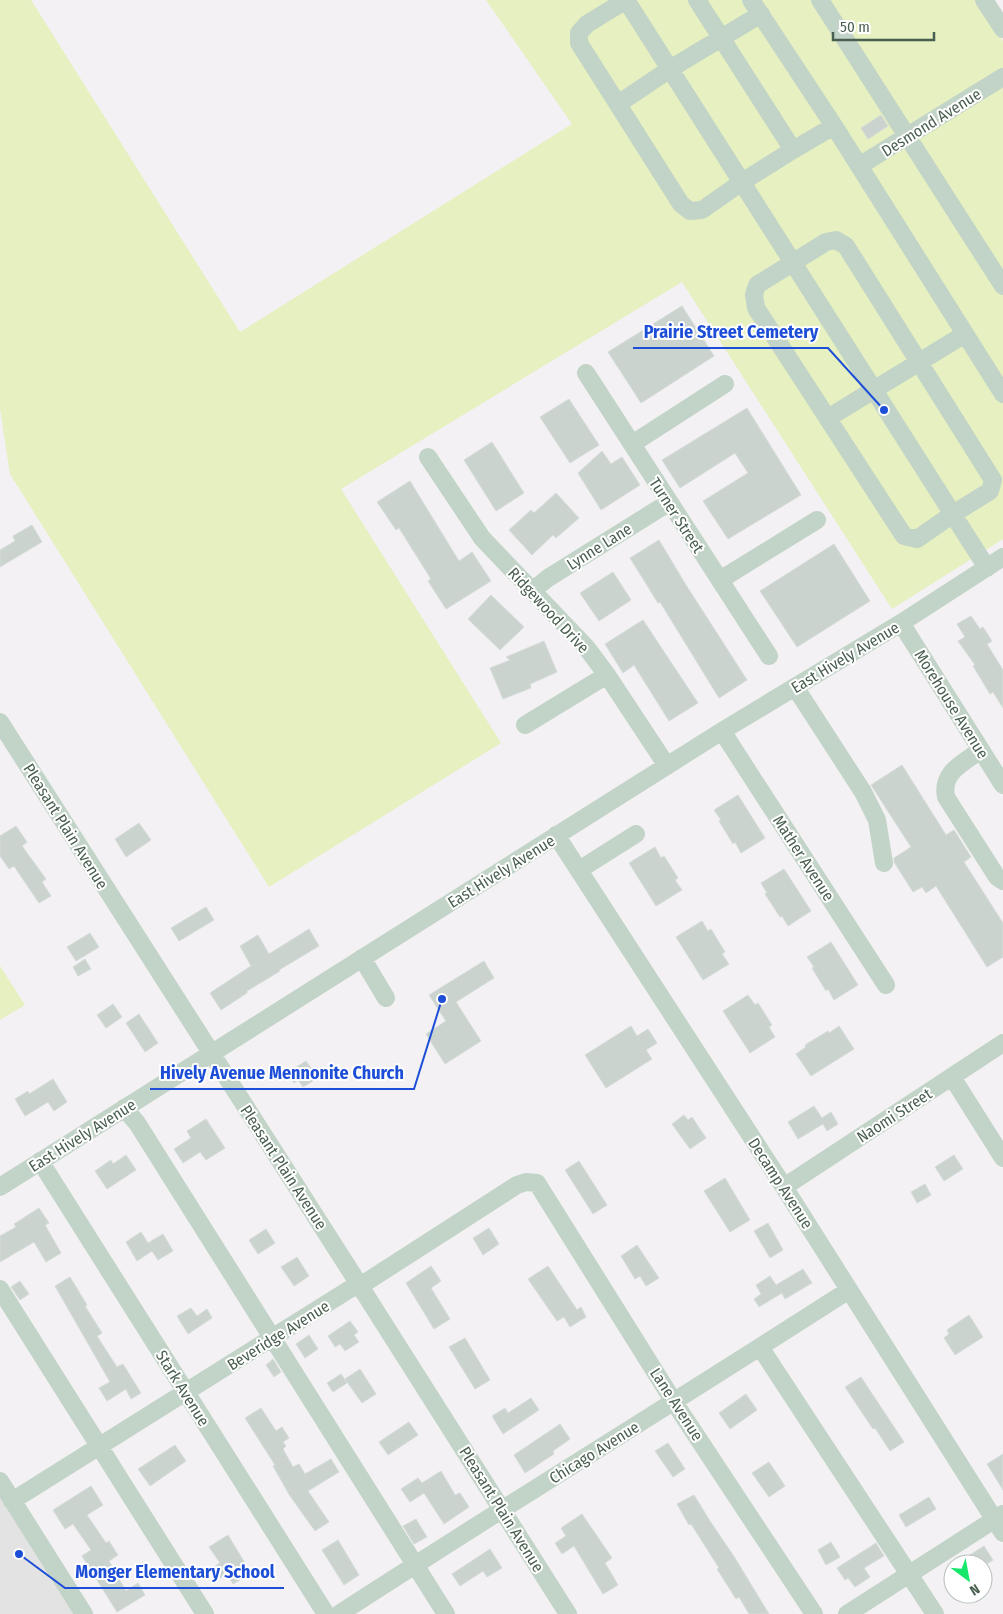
<svg xmlns="http://www.w3.org/2000/svg" width="1003" height="1614" viewBox="0 0 1003 1614" font-family="'Fira Sans Condensed',sans-serif">
	<style>
		.education { fill: #e4e3e4 }
		.green { fill: #e6f0c0 }
		.building { fill: #cbd3cf; stroke: #d5dcd9 }
		.lines { fill: none; stroke-linecap: round; stroke-linejoin: round }
		.minor { stroke: #c2d3c7; stroke-width: 18 }
		.labels { text-anchor: middle; stroke-width: 4; stroke-linejoin: round; paint-order: stroke }
		.street-label { font-size: 16px; fill: #495f4f; stroke: #fff }
		.leader { fill: none; stroke: #1d4ed8; stroke-width: 2 }
		.callout-dot { fill: #1d4ed8; stroke: #fff; stroke-width: 2 }
		.callout-label { font-size: 18px; text-anchor: middle; font-weight: bold; fill: #1d4ed8; stroke: #fff; stroke-width: 4; stroke-linejoin: round; paint-order: stroke }
	</style>
	<rect width="100%" height="100%" fill="#f3f1f3"/>
	<path class="education" d="M0,1495l75,119h-75z"/>
	<path class="green" d="M0,0h31l209,332 332,-208 -86,-124h491l26,41v498l-111,70 -210,-327 -341,207 160,254 -232,144 -259,-413 -10,-65z
		M0,966l25,39 -25,15z"/>
	<path class="building" d="M881,115l7,11 -20,13 -7,-11z
		M682,306l32,50 -73,47 -33,-51z
		M569,399l30,46 -29,18 -30,-46z
		M747,408l54,87 -73,44 -25,-38 45,-28 -13,-20 -55,35 -18,-28z
		M492,442l32,51 -28,18 -32,-51z
		M602,451l9,13 11,-7 18,28 -39,25 -23,-37z
		M410,481l49,80 13,-9 19,29 -45,28 -18,-28 3,-2 -32,-51 -3,2 -19,-28z
		M556,493l23,25 -23,20 -3,-3 -21,20 -23,-25 22,-20 3,3z
		M32,525l10,17 -42,25v-17l15,-9 -2,-5z
		M659,540l27,45 61,95 -28,18 -59,-96 -2,1 -28,-45z
		M834,544l36,57 -73,46 -37,-56z
		M613,572l18,28 -32,21 -19,-28z
		M491,595l33,32 -24,23 -32,-31z
		M971,616l9,13 3,-2 9,14 -5,3 16,26v38l-10,-16 -3,2 -17,-28 2,-1 -17,-24 7,-4 -8,-13z
		M643,620l55,83 -29,18 -35,-56 -11,8 -18,-29z
		M544,641l13,31 -27,12 1,4 -28,11 -13,-31 20,-8 -4,-3z
		M902,765l44,70 8,-5 17,27 -7,5 39,61v34l-16,10 -51,-81 -10,7 -4,-6 -9,5 -19,-30v-4l17,-11 -40,-62z
		M738,795l27,43 -24,15 -6,-11 -2,2 -14,-23 2,-1 -7,-10z
		M139,823l12,17 -25,17 -11,-18z
		M16,826l11,16 -5,4 24,33 -4,3 9,14 -12,7 -25,-37 -5,3 -9,-13v-20z
		M655,847l6,11 3,-2 14,22 -3,2 7,10 -26,16 -27,-43z
		M784,869l27,42 -23,15 -6,-10 -2,1 -15,-23 2,-1 -6,-10z
		M206,907l8,13 -35,21 -8,-13z
		M702,921l6,10 3,-2 14,23 -3,2 7,10 -26,16 -27,-43z
		M309,929l10,17 -40,24 1,1 -33,20v2l-26,17 -11,-17 41,-27 -11,-20 18,-11 11,19z
		M90,933l9,14 -23,14 -9,-14z
		M831,942l27,43 -24,15 -6,-11 -2,2 -14,-23 2,-1 -7,-10z
		M85,959l6,10 -13,7 -5,-9z
		M484,961l10,17 -38,24 25,39 -36,23 -19,-30 20,-13 -17,-26z
		M748,995l7,10 3,-2 14,22 -3,2 6,10 -25,16 -27,-42z
		M113,1004l9,13 -16,11 -9,-13z
		M139,1014l19,29 -13,9 -19,-29z
		M631,1026l6,10 11,-7 9,14 -11,7 6,9 -46,29 -21,-33z
		M839,1026l15,23 -43,27 -15,-22 10,-7 -1,-2 23,-14 1,2z
		M306,1061l12,17 -15,9 -5,-7 -4,3 -7,-10z
		M53,1079l14,23 -13,9 -6,-9 -23,14 -10,-17 13,-8 1,3z
		M814,1106l8,12 9,-6 7,12 -11,7 -4,-7 -25,15 -10,-17z
		M684,1115l4,5 4,-3 14,21 -16,11 -18,-25z
		M206,1119l19,29 -19,12 -6,-8 -17,11 -9,-14 17,-11 -4,-7z
		M126,1155l10,15 -29,19 -12,-18 16,-11 2,4z
		M954,1155l9,14 -19,12 -9,-14z
		M579,1161l28,44 -14,9 -28,-44z
		M725,1178l25,42 -20,12 -26,-41z
		M925,1184l6,11 -14,8 -6,-11z
		M39,1208l10,15 -4,2 16,28 -15,9 -12,-20 -34,20v-26l16,-9 -2,-3z
		M768,1223l15,27 -13,8 -16,-27z
		M489,1228l10,16 -16,11 -10,-17z
		M266,1229l9,14 -17,11 -9,-14z
		M141,1232l7,11 15,-9 10,17 -15,9 -6,-9 -15,10 -11,-19z
		M637,1245l22,33 -13,8 -6,-10 -5,3 -14,-23z
		M297,1257l12,19 -15,10 -13,-19z
		M431,1266l10,15 -10,7 19,31 -16,10 -28,-46z
		M548,1266l29,44 4,-3 5,10 -16,10 -6,-10 -7,4 -29,-42z
		M803,1269l9,14 -27,16 -3,-6 -23,14 -5,-8 7,-5 -5,-9 14,-9 6,9z
		M70,1277l17,28 -2,1 17,27 -5,3 20,31 6,-3 18,29 -10,6 -5,-10 -19,12 -8,-13 11,-6 -55,-96z
		M20,1281l9,13 -9,6 -9,-13z
		M191,1308l6,8 10,-7 5,9 -24,16 -11,-18z
		M969,1315l14,22 -28,18 -11,-17 5,-4 -2,-4z
		M350,1321l8,11 -4,3 5,7 -14,9 -5,-7 -5,3 -7,-11z
		M309,1335l9,14 -13,9 -9,-14z
		M465,1338l25,42 -15,9 -26,-42z
		M273,1359l8,13 -7,5 -8,-12z
		M360,1369l16,25 -14,9 -17,-24z
		M341,1374l6,9 -14,9 -6,-9z
		M861,1377l43,65 -14,9 -15,-23 -2,1 -28,-42z
		M746,1394l11,16 -27,19 -11,-16z
		M531,1398l8,12 -36,24 -11,-18 13,-8 3,5z
		M261,1408l15,23 6,-4 7,11 -6,4 3,4 -3,3 10,18 6,-3 6,10 26,-15 8,13 -31,19 21,31 -14,9 -25,-35 -17,-30 2,-1 -30,-47z
		M409,1422l9,13 -30,20 -9,-13z
		M560,1424l10,15 -17,12 1,3 -29,19 -11,-18z
		M668,1443l17,26 -12,8 -18,-26z
		M175,1445l11,16 -36,25 -12,-17z
		M1003,1454v36l-16,-26z
		M769,1462l16,24 -16,11 -17,-24z
		M441,1471l14,24 5,-2 9,14 -25,17 -20,-31 -14,9 -9,-13 17,-11 4,5z
		M91,1486l12,19 -16,10 19,28 3,-2 9,14 -9,6 17,30 12,-8 7,12 -28,17 -35,-56 9,-6 -18,-26 -8,5 -12,-19z
		M694,1495l16,26 25,37 34,56h-20l-10,-17 -3,2 -19,-30 2,-1 -28,-44 -2,1 -12,-21z
		M929,1497l7,12 -30,18 -7,-12z
		M582,1514l30,44 -7,5 13,22 -15,9 -29,-48 -12,8 -7,-11 11,-7 -5,-8z
		M416,1519l11,18 -13,7 -11,-18z
		M228,1535l23,38 -18,11 -6,-10 -7,4 -6,-11 6,-4 -11,-16z
		M338,1540l21,35 -15,10 -22,-35z
		M831,1542l9,15 -14,8 -8,-15z
		M876,1543l8,13 -20,12 6,9 -15,10 -7,-9 -3,2 -8,-12z
		M984,1546l9,14 -6,4h-31z
		M490,1549l12,19 -15,9 -4,-6 -23,15 -8,-12z"/>
	<g class="lines">
		<path class="minor" d="M626,0l361,568
			M626,0l-39,24 -8,9v10l102,161 9,7 12,-1 40,-28 51,-32 -96,-150
			M751,0l83,126 169,268
			M820,0l183,286
			M984,0l19,29
			M618,104l52,-35 91,-55
			M793,150l41,-24
			M859,166l144,-89
			M836,240l10,6 147,234 -3,11 -37,23 -36,25 -13,-3 -148,-228 -2,-13 3,-10 69,-43z
			M586,373l183,283
			M828,418l137,-84
			M632,444l93,-60
			M428,457l54,81 104,109 21,28 60,91
			M720,580l97,-60
			M532,591l16,-13 120,-75
			M901,623l102,162
			M795,687l68,105 14,28 7,43
			M0,722l360,564 208,328
			M525,725l82,-50
			M722,731l164,254
			M981,750c-18,13 -40,22 -35,47l51,80 6,4
			M556,835l228,352 219,346
			M579,870l57,-36
			M362,958l24,40
			M952,1077l51,81
			M124,1108l13,15 309,491
			M40,1161l286,453
			M0,1187l722,-456 179,-108 102,-66
			M784,1187l219,-144
			M0,1289l205,325
			M760,1347l175,267
			M0,1481l84,133
			M12,1501l338,-212 10,-3 157,-101 9,-3 11,1 137,219 140,212
			M339,1614c169,-110 341,-215 510,-324
			M847,1614l156,-100"/>
	</g>
	<g class="labels">
		<g class="street-label">
			<text transform="translate(931 122) rotate(-32)" y="6">Desmond Avenue</text>
			<text transform="translate(677 515) rotate(57)" y="6">Turner Street</text>
			<text transform="translate(599 546) rotate(-32)" y="6">Lynne Lane</text>
			<text transform="translate(549 610) rotate(47)" y="6">Ridgewood Drive</text>
			<text transform="translate(845 657) rotate(-31)" y="6">East Hively Avenue</text>
			<text transform="translate(952 704) rotate(58)" y="6">Morehouse Avenue</text>
			<text transform="translate(66 826) rotate(58)" y="6">Pleasant Plain Avenue</text>
			<text transform="translate(804 858) rotate(57)" y="6">Mather Avenue</text>
			<text transform="translate(501 871) rotate(-32)" y="6">East Hively Avenue</text>
			<text transform="translate(894 1115) rotate(-33)" y="6">Naomi Street</text>
			<text transform="translate(82 1135) rotate(-32)" y="6">East Hively Avenue</text>
			<text transform="translate(284 1167) rotate(57)" y="6">Pleasant Plain Avenue</text>
			<text transform="translate(781 1183) rotate(57)" y="6">Decamp Avenue</text>
			<text transform="translate(278 1335) rotate(-32)" y="6">Beveridge Avenue</text>
			<text transform="translate(183 1388) rotate(58)" y="6">Stark Avenue</text>
			<text transform="translate(677 1404) rotate(57)" y="6">Lane Avenue</text>
			<text transform="translate(594 1452) rotate(-32)" y="6">Chicago Avenue</text>
			<text transform="translate(502 1509) rotate(58)" y="6">Pleasant Plain Avenue</text>
		</g>
	</g>
	<path class="leader" d="M884 410L828 348H633M442 999L414 1089H150M19 1554L65 1588H284"/>
	<g class="callout-dot">
		<circle cx="884" cy="410" r="5"/>
		<circle cx="442" cy="999" r="5"/>
		<circle cx="19" cy="1554" r="5"/>
	</g>
	<g class="callout-label">
		<text x="731" y="338">Prairie Street Cemetery</text>
		<text x="282" y="1079">Hively Avenue Mennonite Church</text>
		<text x="175" y="1578">Monger Elementary School</text>
	</g>
	<g transform="translate(968 1579) rotate(148)"><circle r="24" fill="#ffffff" stroke="#b6bfb9"/>
	<path d="M0-4L9 19L0 12L-9 19Z" fill="#17e76a"/>
	<text y="-8" font-size="14" font-weight="bold" text-anchor="middle" fill="#495f4f">N</text>
	</g>
	<path d="M833 32v8h101v-8" fill="none" stroke="#495f4f" stroke-width="2.5"/>
	<text x="840" y="32" font-size="15" fill="#495f4f" stroke="#ffffff" stroke-width="4" paint-order="stroke">50 m</text>
</svg>
